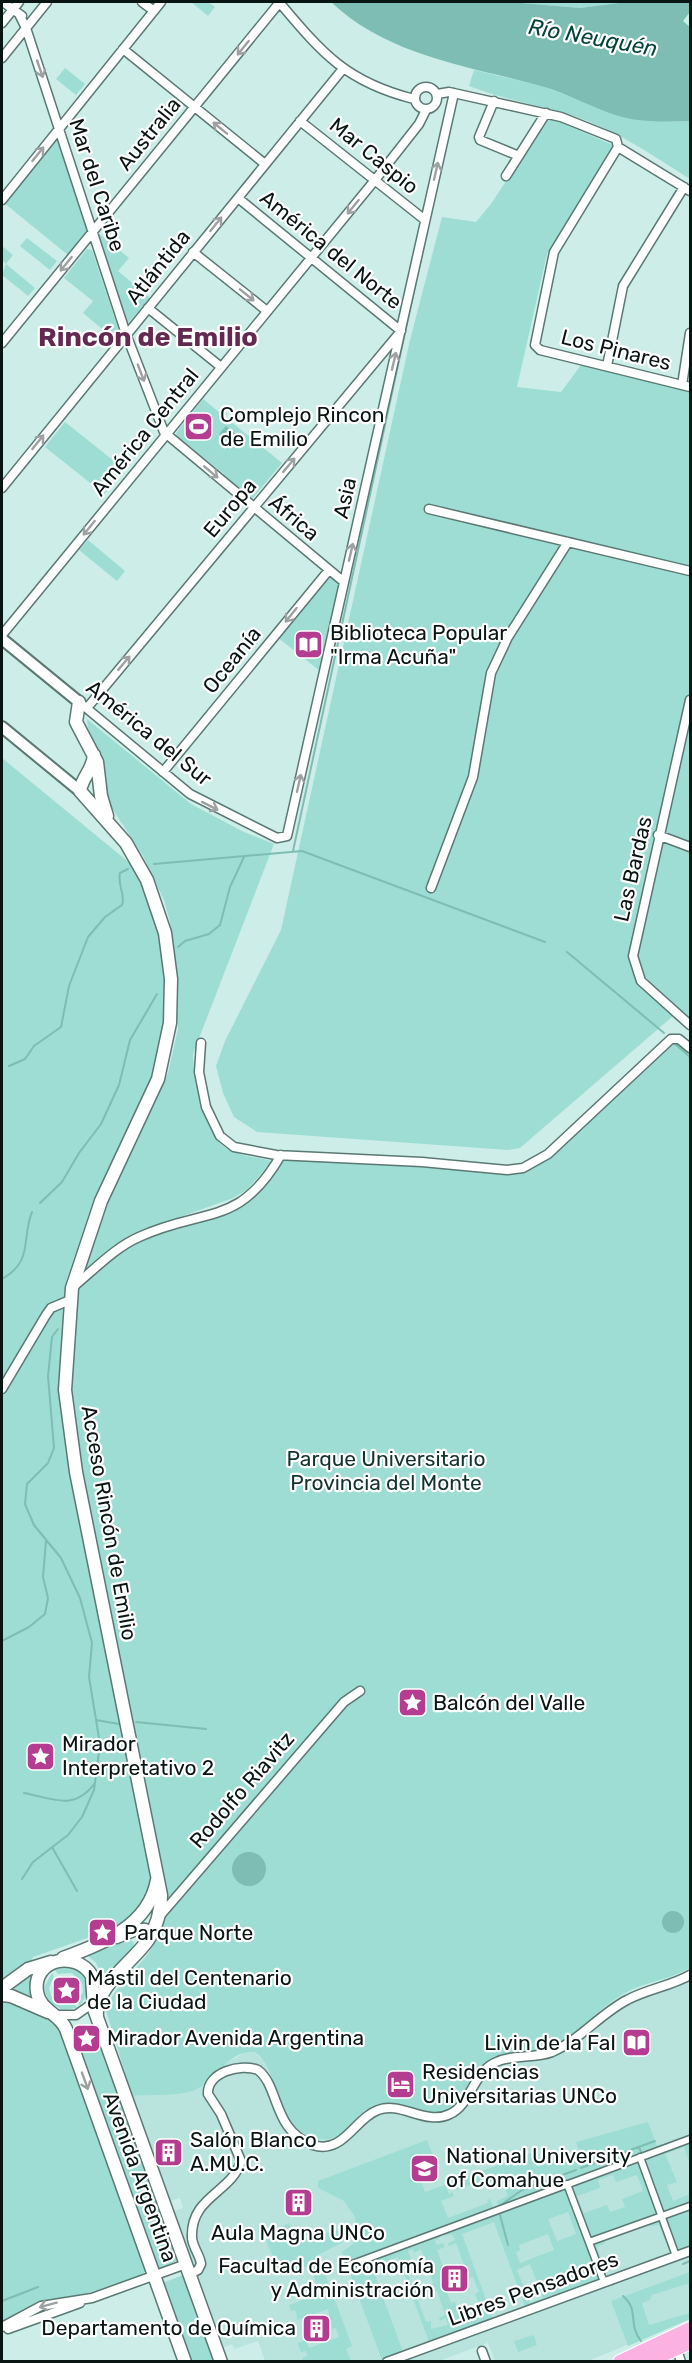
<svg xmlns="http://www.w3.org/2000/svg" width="692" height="2363" viewBox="0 0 692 2363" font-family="Rubik,sans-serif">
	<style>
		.built { fill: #b9e4dd }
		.green { fill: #9dddd3; fill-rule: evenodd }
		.water { fill: #7ebdb3 }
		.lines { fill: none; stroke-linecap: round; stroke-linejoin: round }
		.stream { stroke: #7ebdb3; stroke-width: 2 }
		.pedestrian-casing { stroke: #5b7873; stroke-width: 9 }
		.minor-casing { stroke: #5b7873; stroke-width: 11 }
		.tertiary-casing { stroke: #5b7873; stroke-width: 14 }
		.secondary-casing { stroke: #5b7873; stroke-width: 15 }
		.primary-casing { stroke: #fff; stroke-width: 16 }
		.pedestrian { stroke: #fff; stroke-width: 6 }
		.minor { stroke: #fff; stroke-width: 8 }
		.tertiary { stroke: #fff; stroke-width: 10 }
		.secondary { stroke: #fff; stroke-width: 12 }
		.primary { stroke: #fcb1e3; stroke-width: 14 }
		.oneway { stroke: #9da1a1 }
		.labels { text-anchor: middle; stroke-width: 4.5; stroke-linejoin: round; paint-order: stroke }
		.street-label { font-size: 21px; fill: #091513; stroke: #fff }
		.poi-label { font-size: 21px; fill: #091513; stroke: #fff; text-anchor: start }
		.park-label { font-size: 21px; fill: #13332f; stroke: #fff }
		.water-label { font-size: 22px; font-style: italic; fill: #05423c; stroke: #fff }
		.district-label { font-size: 27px; font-weight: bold; fill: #642951; stroke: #fff }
	</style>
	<rect width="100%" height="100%" fill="#cdeee8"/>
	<path class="built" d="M690,1968v351l-102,42h-93l-7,-18 -52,19 -171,-1 -7,-20 -24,8 -2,-5 -8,3 -50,-136 9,-3 -3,-10 -10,3 -38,-105 59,-5 16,-10 14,-15 25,-14h8l10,9 25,58 19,17 15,4 19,-6 24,-23 10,-6 12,-1 36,7 32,-8 23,-34 12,-10 63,-13 68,-51 57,-21z"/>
	<path class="green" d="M191,2h17l7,5 -7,9z
		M510,2h116l-46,6z
		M65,68l20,16 -9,11 -20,-16z
		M474,70l68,16 58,22 74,14 16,-1v58c-38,-24 -78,-52 -123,-65 -33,-10 -65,-15 -98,-28z
		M548,117l65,28 -66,109 -30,133 44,5 20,-27 109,27v640l-18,-15 -152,131 -12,2 -251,-18 -23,-15 -11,-24 -7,-27 9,-25 56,-111 129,-590 32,-123 34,5 15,-18z
		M57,140h3l28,88 -20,27 -64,-52z
		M97,232l32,26 -11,13 32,27 -22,25 -3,-3z
		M27,238l30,23 -7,9 -30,-24z
		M2,246l11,9 -7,9 29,24 -7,8 -26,-21 4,-11 -4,-4z
		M87,249l5,1 27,81 -6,7 -30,-25 10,-12 -29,-23z
		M203,399l79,64 -29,35 -31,-22 2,-2 -47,-38 -1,-3z
		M65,422l59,47 -20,25 -59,-47z
		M88,540l37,31 -8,10 -38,-31z
		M329,574l11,9 -20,88 -43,-34z
		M87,719l104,85 53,28 30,12 -81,210c0,23 11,77 30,92 13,10 33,11 49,15l-25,29 -14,8 -103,37 -48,39 24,-70 62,-131 10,-44 -8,-107 -6,-22 -21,-44 -33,-51 -10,-50 -12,-27z
		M2,758l129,106 9,10 20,54 8,73 -14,73 -66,142 -22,65 -6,117 7,63 85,403c2,42 -21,54 -53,76l-6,-4 -60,21 -3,7 -28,19z
		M671,1039l19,9v920c-21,12 -46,14 -67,26 -25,15 -44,39 -70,52 -19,10 -43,2 -62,12 -19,12 -23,43 -44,52 -24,9 -49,-13 -72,-5 -23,8 -31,42 -60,33 -45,-14 -35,-72 -61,-86 -25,-2 -38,27 -57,37 -17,8 -46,5 -65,7l-26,-85c4,-22 35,-44 47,-65 6,-12 6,-24 8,-37l-95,-503 6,-118 53,-44 112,-38 44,-51 226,15 41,-16z
		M129,1940l5,2 -1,5 -29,32 -8,-16 -9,-8z
		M63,1968c22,0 32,21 17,37l-3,-4 6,-9 -1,-9 -10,-10 -14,1 -3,-4z
		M52,1973l2,3 -5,12 3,10 8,7 14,-1 3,4 -15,2 -14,-9 -4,-14z
		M30,1975v21l-17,-7z
		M2,1998l56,26 89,246 -8,7 -54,17 -45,8 -38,21z
		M100,2036l79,224 -20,9h-2l-82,-224z
		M648,2122l9,24 33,-12v31l-6,-18 -19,7 12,28 -10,3 6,16 17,-7v53l-20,6 -11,-28 -9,1 -2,-4 -44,16 1,5 -8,4 9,27 -2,4 -79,29 -31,-85 -32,12 31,85 -64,23 -31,-85 -23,9 -3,1 31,85 -21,8 -40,-108 11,-8 4,-8 -2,-19 -11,-16 -26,-13v-7l109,-41 6,16 -18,9 10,27 106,-39 5,13 18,-4 5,2 2,-5 18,-8 -3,-9zM613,2175l3,7 21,-7 6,16 -21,8 3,8 -15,5 -3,-7 -23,8 -7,-17 23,-8 -2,-8zM487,2179l2,4 12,-4 7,17 -11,5 1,4 -5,2 -3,-8 -3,1 1,3 -40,15 -7,-17 13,-5 -2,-4 -3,2 -3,-7 8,-3 3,6zM568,2212l8,22 -19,7 -9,-22zM444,2234l1,2 7,-2 3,6 -7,3 1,3 7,-3 10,27 -4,2 3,7 8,-2 6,15 -4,2 8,21 -20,8 -8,-21 -4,1 -6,-16 12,-5 -1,-3 -11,4 -2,-3 4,-2 -10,-28 8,-3 -2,-4 -6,2 -2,-4zM548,2234l6,16 -34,13 -4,-11 4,-2 -1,-5zM413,2249l1,4 7,-4 12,34 -3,2 3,7 4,-1 8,24 -6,3 1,3 6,-3 2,7 -17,4v-8l-5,1 -9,-24 5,-2 -3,-7 -5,1 -10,-27 7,-3 -3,-9zM530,2264l13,34 -13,5 -13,-33z
		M289,2223l7,18 40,-11 8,4 -1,8 -25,13 34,91 -6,3 5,12h-47l-2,-3 6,-2 -2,-5 -5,1 -3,-9 8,-3 3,8 30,-11 -3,-9 -4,1 -4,-20 -30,11 -3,-10 -4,1 -2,-6 33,-12 -3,-9 -3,1 -5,-20 -30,11 -18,-43z
		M690,2272v11l-38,12 -2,5 -8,3 7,22 41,-12v6l-62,27 -17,-45z
		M183,2275l2,1 33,85h-29l-27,-78z
		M534,2335l3,10 -19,7 -4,-11z"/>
	<path class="water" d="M331,2h179l70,6 46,-6h64v10l-7,9 7,6v94c-19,1 -40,1 -59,-2 -31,-6 -60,-25 -90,-33 -73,-20 -153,-30 -210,-84z
		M226,426l16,13 -7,8 -16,-13z
		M232 1869a17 17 0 1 1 34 0a17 17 0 1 1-34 0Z
		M662 1922a11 11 0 1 1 22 0a11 11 0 1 1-22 0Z
		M52 1990a14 14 0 1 1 28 0a14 14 0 1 1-28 0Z"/>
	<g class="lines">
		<path class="stream" d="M293,851l137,-634
			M154,864l148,-13 243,91
			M178,947l7,-6 24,-7 11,-9 10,-38 14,-30
			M567,952l97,81
			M674,1043l16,14
			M9,1066l16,-7 9,-13 27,-19 8,-41 19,-49 17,-20 17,-12c4,-10 -5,-20 -2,-32l8,-4
			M40,1203l22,-21 17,-29 22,-29 18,-39 11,-45 27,-46
			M2,1279c32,-18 19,-40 30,-67
			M2,1641l27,-14 16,-13 3,-16 -5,-21 3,-36
			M96,1720l23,4
			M136,1722l70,7
			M24,1793c28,5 50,19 71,-10
			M52,1847l25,44
			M22,1879l11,-17 35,-27 14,-18 12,-27 6,-46 -11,-67 3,-34 -12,-45 -19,-40 -27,-33 -9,-21 2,-20 21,-21 6,-15 -6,-72 4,-39 6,-8
			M639,2147l2,5
			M581,2168l74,-27
			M551,2179l25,-9
			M655,2188l9,26
			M501,2205l21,-15 24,-9
			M500,2215l8,30
			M665,2217l10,26
			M683,2264l7,-3
			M623,2296c17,15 4,27 18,45
			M2,2301l36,-14"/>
		<defs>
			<path id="pedestrian" d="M640,2157l36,99
				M567,2184l37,98
				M589,2242l101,-36
				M347,2266l343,-127"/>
			<path id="minor" d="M3,2l19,14
				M142,2l12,9
				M279,2c43,51 67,80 135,97
				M19,14l7,14 100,306 38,98 180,150
				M2,23l17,-21
				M123,49l142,115
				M2,58l45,-56
				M415 98a11 11 0 1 1 22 0a11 11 0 1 1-22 0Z
				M437,94l12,-2 112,25 55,22 2,8 72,44
				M494,101l-15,36 1,3 39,16
				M300,121l125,99
				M618,147l-64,105 -19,93 5,5 150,37
				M506,176l40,-63
				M2,200l159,-198
				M193,252l74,59
				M148,308l73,59
				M2,343l278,-341
				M607,366l16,-80 61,-99
				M682,385l8,-52
				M2,488l340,-418
				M429,509l261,62
				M2,635l373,-455 44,-56 7,-14
				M690,700l-57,256 8,25 49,44
				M79,702l111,92 87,44 10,-2 167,-743
				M87,708l314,-377 -163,-133
				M163,772l166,-202
				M658,835l32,12
				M431,888l42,-111 18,-104 17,-36 60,-95
				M201,1043l-2,29 7,35 14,29 14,11 42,8 146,7 85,8 16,-2 25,-14 123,-115h8l11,9
				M73,1287c21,-17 41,-39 66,-50 65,-30 100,-9 142,-82
				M2,1389l44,-74 5,-7 19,-8
				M159,1917l185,-215 16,-11
				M117,1939l27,-11
				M56,2015h20l17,-12
				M190,2274l8,-4 3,-6c-1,-9 -8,-16 -9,-26 -2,-42 40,-45 49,-77l-20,-47 -13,-20c-1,-22 33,-31 50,-24 22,17 14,60 55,75 30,10 42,-27 65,-35 23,-9 48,16 72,4 20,-9 23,-40 44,-51 17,-9 40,-4 58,-11 28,-12 48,-38 75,-52 20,-11 44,-14 63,-25
				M2,2327l39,-21 51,-8 94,-34
				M8,2329l72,-26
				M677,2349l4,13
				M482,2351l4,11
				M387,2362l303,-111"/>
			<path id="tertiary" d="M2,639l77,63
				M2,727l78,64"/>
			<path id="secondary" d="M79,702l-3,20 21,40 4,34 6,20
				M94,755c-1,15 -12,22 -14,36l46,52 21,37 18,53 6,46 -1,44 -12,56 -57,122 -29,87 -7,102 11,82 85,423c0,17 -4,31 -13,45 -16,23 -54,47 -51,77
				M139,1930h6l4,8
				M63,1958c39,-14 86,-32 94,-78
				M2,1988l26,-19 23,-7
				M2,1995l9,1 37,16
				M185,2362l-119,-333c-7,-16 -26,-18 -29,-37 -5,-33 39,-43 55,-16l2,33 127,353"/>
			<path id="primary" d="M620,2362l70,-33
				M647,2362l43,-20"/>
		</defs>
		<use href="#pedestrian" class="pedestrian-casing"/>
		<use href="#minor" class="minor-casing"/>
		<use href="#tertiary" class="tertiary-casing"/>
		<use href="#secondary" class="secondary-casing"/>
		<use href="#primary" class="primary-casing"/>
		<use href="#pedestrian" class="pedestrian"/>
		<use href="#minor" class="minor"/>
		<use href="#tertiary" class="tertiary"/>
		<use href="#secondary" class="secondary"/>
		<use href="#primary" class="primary"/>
	</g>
	<defs><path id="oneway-shaft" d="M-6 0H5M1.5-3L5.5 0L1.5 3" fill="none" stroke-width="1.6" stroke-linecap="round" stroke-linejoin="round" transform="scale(1.5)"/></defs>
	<g class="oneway">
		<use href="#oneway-shaft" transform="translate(243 48) rotate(129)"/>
		<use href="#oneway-shaft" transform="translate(40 69) rotate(71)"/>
		<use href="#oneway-shaft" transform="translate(220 128) rotate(-141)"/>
		<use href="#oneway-shaft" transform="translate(38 154) rotate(-51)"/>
		<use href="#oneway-shaft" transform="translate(436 171) rotate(-77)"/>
		<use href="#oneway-shaft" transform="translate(353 207) rotate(129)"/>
		<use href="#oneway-shaft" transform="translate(216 224) rotate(-51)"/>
		<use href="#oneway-shaft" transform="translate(66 264) rotate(129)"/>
		<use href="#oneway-shaft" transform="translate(247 295) rotate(39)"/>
		<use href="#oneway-shaft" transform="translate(394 361) rotate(-77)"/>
		<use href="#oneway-shaft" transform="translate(141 373) rotate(69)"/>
		<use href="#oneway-shaft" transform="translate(38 442) rotate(-51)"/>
		<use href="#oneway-shaft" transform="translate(289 465) rotate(-50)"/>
		<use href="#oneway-shaft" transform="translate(211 472) rotate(40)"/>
		<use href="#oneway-shaft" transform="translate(89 528) rotate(129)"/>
		<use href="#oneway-shaft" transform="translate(351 552) rotate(-77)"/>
		<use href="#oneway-shaft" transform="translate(291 615) rotate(129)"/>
		<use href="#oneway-shaft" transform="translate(124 663) rotate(-50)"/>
		<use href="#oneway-shaft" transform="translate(299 783) rotate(-77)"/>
		<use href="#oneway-shaft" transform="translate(210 806) rotate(27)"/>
		<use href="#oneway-shaft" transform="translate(85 2081) rotate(70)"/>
		<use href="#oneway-shaft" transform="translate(48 2305) rotate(165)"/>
	</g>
	<defs>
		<symbol id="stadium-square" viewBox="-11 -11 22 22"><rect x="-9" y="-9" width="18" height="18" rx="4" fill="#b53d91" stroke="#fff"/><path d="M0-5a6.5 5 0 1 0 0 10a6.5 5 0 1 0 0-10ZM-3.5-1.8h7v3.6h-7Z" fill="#fff"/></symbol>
		<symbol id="library-square" viewBox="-11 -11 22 22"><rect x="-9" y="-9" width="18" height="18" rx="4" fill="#b53d91" stroke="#fff"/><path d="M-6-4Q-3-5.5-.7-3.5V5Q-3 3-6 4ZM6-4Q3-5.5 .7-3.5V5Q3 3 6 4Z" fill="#fff"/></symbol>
		<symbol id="sight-square" viewBox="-11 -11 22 22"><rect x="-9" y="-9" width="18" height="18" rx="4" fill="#b53d91" stroke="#fff"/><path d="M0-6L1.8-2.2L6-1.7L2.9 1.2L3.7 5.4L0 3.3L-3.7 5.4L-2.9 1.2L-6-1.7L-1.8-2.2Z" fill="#fff"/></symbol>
		<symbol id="hotel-square" viewBox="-11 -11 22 22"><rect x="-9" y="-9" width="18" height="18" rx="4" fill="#b53d91" stroke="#fff"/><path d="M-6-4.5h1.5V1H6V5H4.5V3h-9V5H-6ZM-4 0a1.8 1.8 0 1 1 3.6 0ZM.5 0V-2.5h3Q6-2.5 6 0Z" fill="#fff"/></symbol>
		<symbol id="building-square" viewBox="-11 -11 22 22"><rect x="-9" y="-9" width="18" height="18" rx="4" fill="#b53d91" stroke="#fff"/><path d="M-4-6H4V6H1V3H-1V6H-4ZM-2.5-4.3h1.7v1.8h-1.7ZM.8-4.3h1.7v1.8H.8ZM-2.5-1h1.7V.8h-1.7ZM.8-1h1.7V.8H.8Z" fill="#fff"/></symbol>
		<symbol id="university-square" viewBox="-11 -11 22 22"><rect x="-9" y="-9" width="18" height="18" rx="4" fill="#b53d91" stroke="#fff"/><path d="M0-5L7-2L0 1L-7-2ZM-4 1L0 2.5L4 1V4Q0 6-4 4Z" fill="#fff"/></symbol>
	</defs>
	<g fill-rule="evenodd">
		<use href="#stadium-square" x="182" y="410" width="33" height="33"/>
		<use href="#library-square" x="292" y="628" width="33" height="33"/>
		<use href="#sight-square" x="396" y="1686" width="33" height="33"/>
		<use href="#sight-square" x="24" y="1740" width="33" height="33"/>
		<use href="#sight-square" x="86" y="1916" width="33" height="33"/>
		<use href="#sight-square" x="50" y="1974" width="33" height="33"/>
		<use href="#sight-square" x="70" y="2022" width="33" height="33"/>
		<use href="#library-square" x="620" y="2026" width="33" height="33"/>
		<use href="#hotel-square" x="384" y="2068" width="33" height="33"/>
		<use href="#building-square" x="152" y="2136" width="33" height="33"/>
		<use href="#university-square" x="408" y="2152" width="33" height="33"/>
		<use href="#building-square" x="282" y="2186" width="33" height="33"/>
		<use href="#building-square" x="438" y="2262" width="33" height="33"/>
		<use href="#building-square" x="300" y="2312" width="33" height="33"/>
	</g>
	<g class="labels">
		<g class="street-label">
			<text transform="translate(149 134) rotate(-51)" y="7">Australia</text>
			<text transform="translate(374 156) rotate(39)" y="7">Mar Caspio</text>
			<text transform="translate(97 185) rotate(72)" y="7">Mar del Caribe</text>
			<text transform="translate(331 250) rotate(39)" y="7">América del Norte</text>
			<text transform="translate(158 267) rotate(-51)" y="7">Atlántida</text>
			<text transform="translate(616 350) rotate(14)" y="7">Los Pinares</text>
			<text transform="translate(145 432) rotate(-51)" y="7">América Central</text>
			<text transform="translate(345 498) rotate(-77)" y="7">Asia</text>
			<text transform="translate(230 508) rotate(-50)" y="7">Europa</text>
			<text transform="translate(294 518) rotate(40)" y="7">África</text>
			<text transform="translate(232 660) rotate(-51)" y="7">Oceanía</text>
			<text transform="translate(149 733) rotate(39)" y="7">América del Sur</text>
			<text transform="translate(633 869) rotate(-77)" y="7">Las Bardas</text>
			<text transform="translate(109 1523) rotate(80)" y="7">Acceso Rincón de Emilio</text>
			<text transform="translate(242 1790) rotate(-49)" y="7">Rodolfo Riavitz</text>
			<text transform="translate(140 2177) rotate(70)" y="7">Avenida Argentina</text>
			<text transform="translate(533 2289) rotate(-20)" y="7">Libres Pensadores</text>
		</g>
		<g class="poi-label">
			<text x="220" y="422">Complejo Rincon<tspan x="220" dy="24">de Emilio</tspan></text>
			<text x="330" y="640">Biblioteca Popular<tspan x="330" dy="24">"Irma Acuña"</tspan></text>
			<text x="433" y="1710">Balcón del Valle</text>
			<text x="62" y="1751">Mirador<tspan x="62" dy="24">Interpretativo 2</tspan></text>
			<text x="124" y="1940">Parque Norte</text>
			<text x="87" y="1985">Mástil del Centenario<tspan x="87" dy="24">de la Ciudad</tspan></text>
			<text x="107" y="2045">Mirador Avenida Argentina</text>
			<text x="616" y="2050" text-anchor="end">Livin de la FaI</text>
			<text x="422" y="2079">Residencias<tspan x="422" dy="24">Universitarias UNCo</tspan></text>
			<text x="190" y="2147">Salón Blanco<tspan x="190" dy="24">A.MU.C.</tspan></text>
			<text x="446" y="2163">National University<tspan x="446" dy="24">of Comahue</tspan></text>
			<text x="298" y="2240" text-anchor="middle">Aula Magna UNCo</text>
			<text x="434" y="2273" text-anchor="end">Facultad de Economía<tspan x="434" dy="24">y Administración</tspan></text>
			<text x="296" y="2335" text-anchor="end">Departamento de Química</text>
		</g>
		<g class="park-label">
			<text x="386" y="1466">Parque Universitario<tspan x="386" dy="24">Provincia del Monte</tspan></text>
		</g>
		<g class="water-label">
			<text transform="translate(593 37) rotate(10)" y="8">Río Neuquén</text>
		</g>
		<g class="district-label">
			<text x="148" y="346">Rincón de Emilio</text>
		</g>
	</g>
	<rect width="692" height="2363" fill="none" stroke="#091513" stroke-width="6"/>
</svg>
